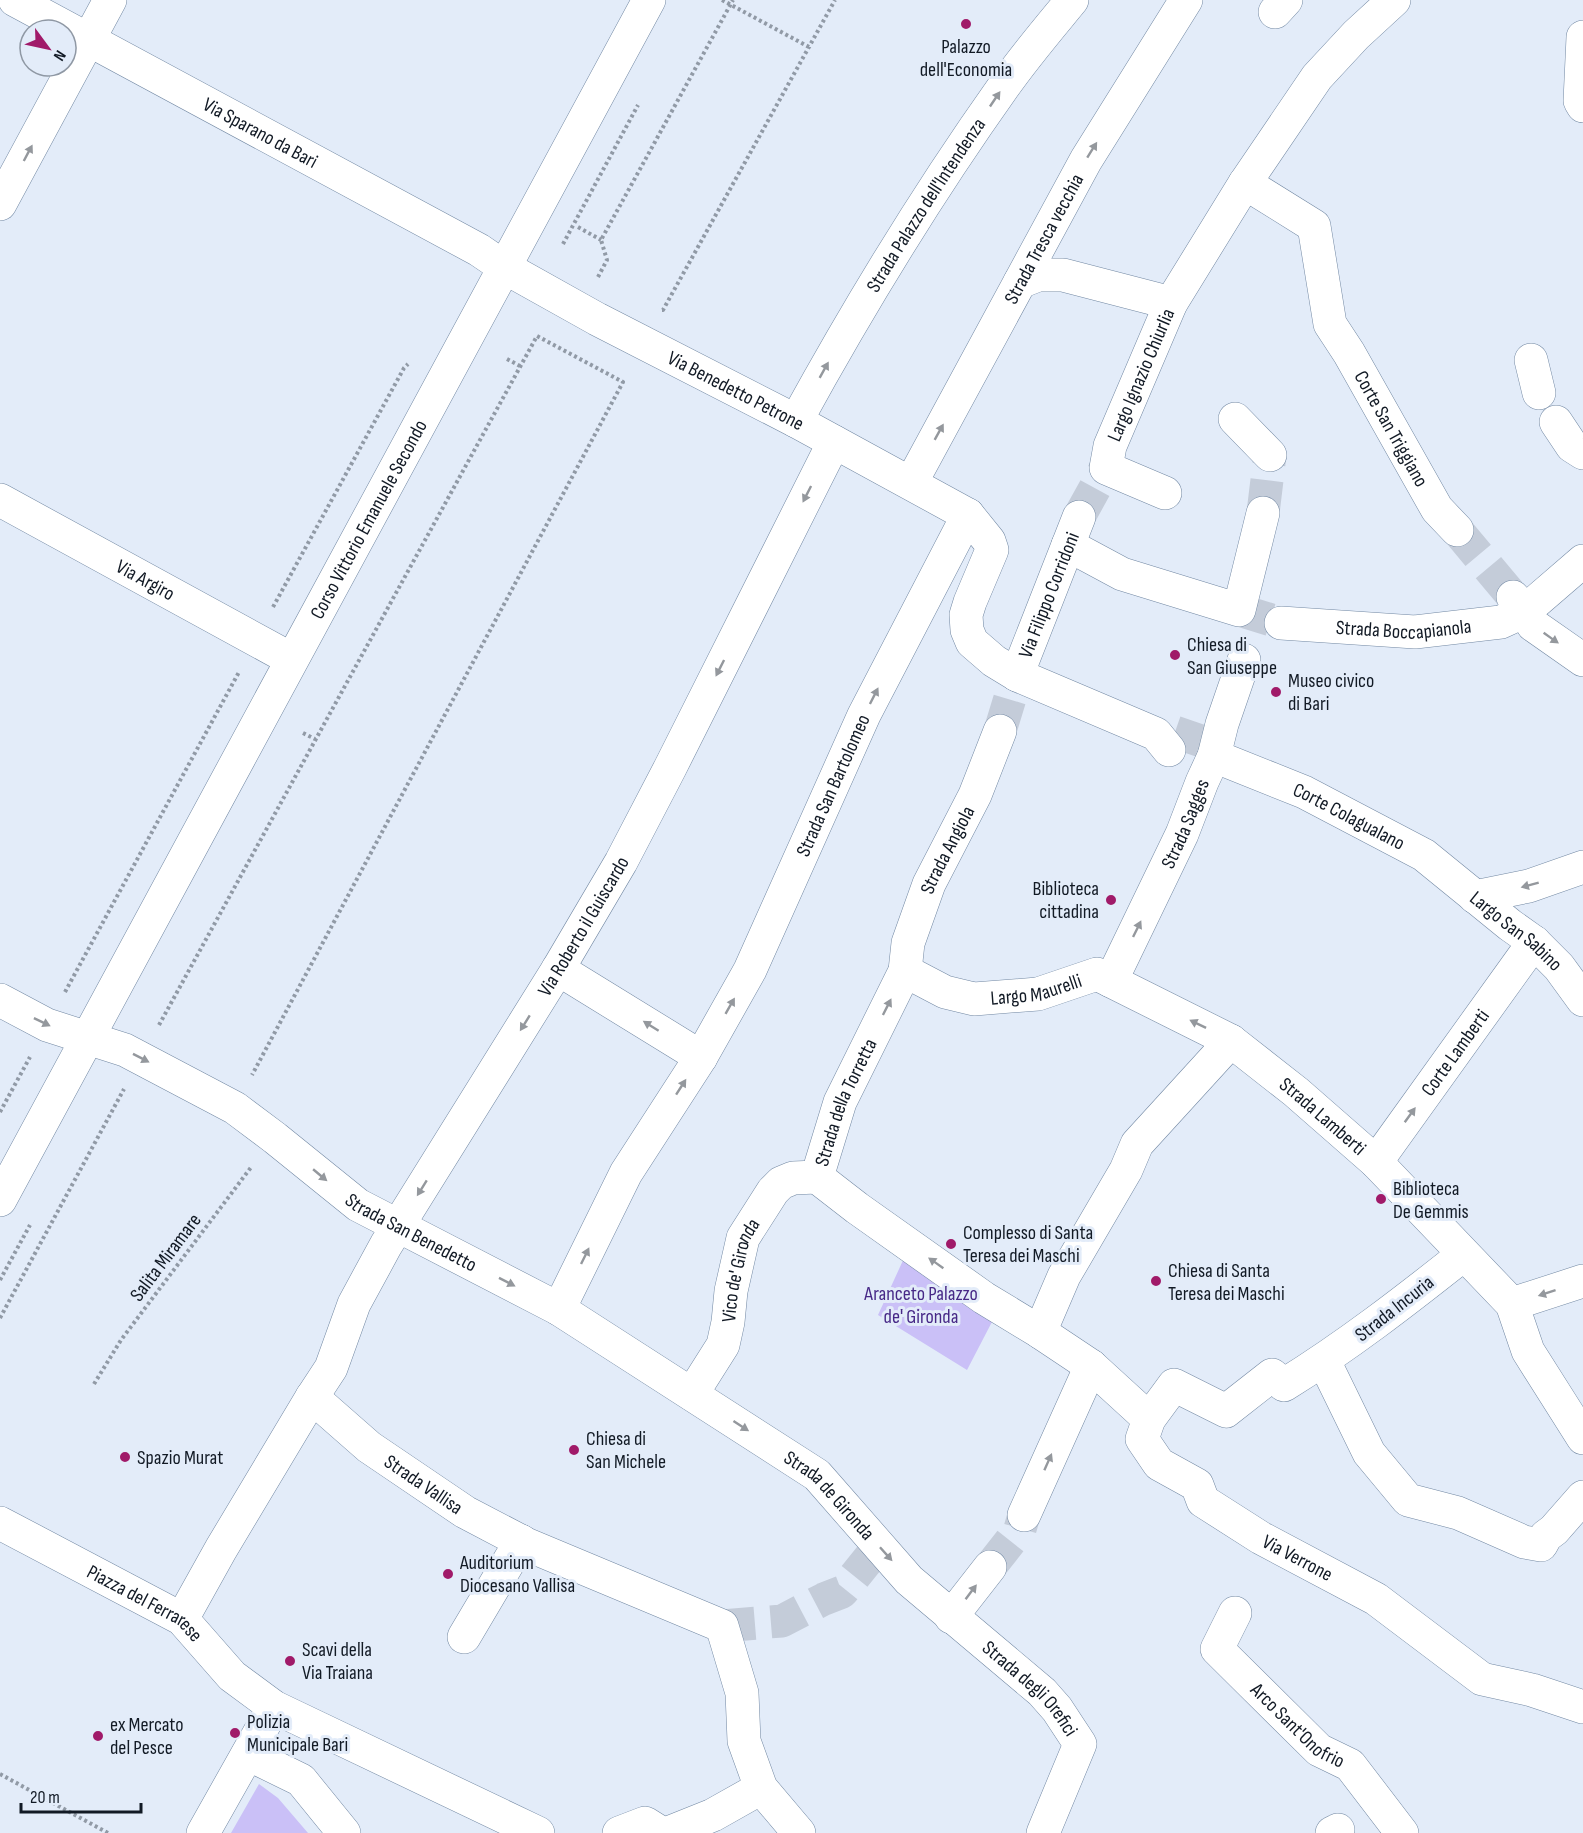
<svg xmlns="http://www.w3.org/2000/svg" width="1583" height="1833" viewBox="0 0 1583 1833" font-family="'Sofia Sans Condensed',sans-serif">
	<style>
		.green { fill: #cac0f7 }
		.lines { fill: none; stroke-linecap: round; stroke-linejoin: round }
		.street-tunnel { stroke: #c4ccd9; stroke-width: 33; stroke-dasharray: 33 16; stroke-linecap: butt }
		.street-casing { stroke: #7288a3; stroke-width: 34 }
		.secondary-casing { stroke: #7288a3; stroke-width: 34 }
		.path { stroke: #919aa6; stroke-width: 4; stroke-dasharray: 3 3; stroke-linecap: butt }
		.street { stroke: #fff; stroke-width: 33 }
		.secondary { stroke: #fff; stroke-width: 33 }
		.oneway { fill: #94989d }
		.poi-dot { fill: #a01a69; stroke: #e3ecf9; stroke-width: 2 }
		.labels { text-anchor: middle; stroke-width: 6; stroke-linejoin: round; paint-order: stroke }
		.poi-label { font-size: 20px; fill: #121a25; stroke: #e3ecf9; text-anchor: start }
		.street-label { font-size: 20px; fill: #121a25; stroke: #e3ecf9 }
		.park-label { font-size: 20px; fill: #472987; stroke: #e3ecf9 }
	</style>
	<rect width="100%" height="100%" fill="#e3ecf9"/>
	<path class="green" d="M905,1256l89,62 -27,52 -89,-55z
		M259,1784l19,14 30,35h-77z"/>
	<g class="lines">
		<path class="street-tunnel" d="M1263,513l7,-58
			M1079,517l27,-49
			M1457,530l56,67
			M1239,610l42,13
			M1000,731l17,-56
			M1175,732l29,10
			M990,1567l30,-38 4,-14
			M722,1626l60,-5 42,-22 18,-7 37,-46"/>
		<defs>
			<g id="street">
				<path id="s1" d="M15,0l464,250 25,17 93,52 199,102 172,94 21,26 3,9 -22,52 -4,13 1,15 5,12 22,19 23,14 139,59 13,16"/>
				<path d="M1275,12l11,-12"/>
				<path d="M1583,37l-3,64 3,5"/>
				<path id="s2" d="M1245,183l69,43 16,98 19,29 88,156 20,21"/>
				<path d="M0,204l110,-204"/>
				<path d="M1020,282l18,-7h25l108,28"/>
				<path d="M1531,360l8,33"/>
				<path d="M1235,419l35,36"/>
				<path id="s3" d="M796,421c63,-115 132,-228 208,-335 21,-30 45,-58 68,-86"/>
				<path d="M1556,422l16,24 11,7"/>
				<path id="s4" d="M911,483l175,-323 100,-160"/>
				<path id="s5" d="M1165,493l-59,-25 4,-22 61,-143 74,-120 72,-106 39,-42 38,-35"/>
				<path id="s6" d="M0,500l291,159"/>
				<path d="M1068,545l54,29 117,36 24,-97"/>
				<path d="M1513,597l12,14 8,14 50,35"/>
				<path id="s7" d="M1281,623l134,9 86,-10 24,-11 58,-50"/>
				<path id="s8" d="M1017,675l62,-158"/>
				<path id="s9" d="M1214,756l90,36 120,63 86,70 24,17 25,25 24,33"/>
				<path d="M1475,897l54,-11 54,-19"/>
				<path d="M558,969l143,88"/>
				<path id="s10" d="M905,971l40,21 29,7 64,-5 59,-20 134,67 65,51 80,70 136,142 16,47 55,87"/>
				<path id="s11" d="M1111,981l71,-147 20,-52 12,-26 8,-32 22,-64"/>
				<path id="s12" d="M0,1000l47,25 78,25 110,58 40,30 83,67 201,104 258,166 92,105 133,112 15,17 23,35 -37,89"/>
				<path id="s13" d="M1376,1162l158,-220"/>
				<path id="s14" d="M817,1177l23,-75 65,-131 3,-28 21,-59 46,-89 25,-64"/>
				<path d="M817,1177l40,31 127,90 56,34 51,34 58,53"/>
				<path id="s15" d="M1463,1255c-58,46 -116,91 -179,130l-12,-10 -46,36 -52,-26 -25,34 -7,20 17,25 38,21 6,16 58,37 115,61 106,80 50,11 51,17"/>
				<path d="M1512,1304l71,-23"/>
				<path id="s16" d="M559,1309l67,-136 75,-116 49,-87 114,-255 104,-200"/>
				<path d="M1040,1332l24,-56 62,-106 11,-26 94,-103"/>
				<path d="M1324,1361l45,92 39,47 50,13 66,29 17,3 5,-9 8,-6 29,-33"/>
				<path id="s17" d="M692,1394l31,-49 5,-23 3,-31 12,-53 30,-47 8,-8 12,-5 24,-1"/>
				<path id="s18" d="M312,1397l57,50 96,65 63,33 194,81 20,67 2,48 17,47 38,45"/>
				<path d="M1024,1515l67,-149"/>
				<path id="s19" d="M0,1523l182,96 50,57 42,31 264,126"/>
				<path id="s20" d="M1235,1613l-18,36 102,101 31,15 52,68"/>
				<path d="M951,1617l39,-50"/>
				<path id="s21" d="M182,1619l39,-70 91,-152 19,-29 23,-64 32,-59 172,-276 63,-107 49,-94 164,-326"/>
				<path d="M464,1637l57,-96"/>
				<path d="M248,1754l53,26 43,53"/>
				<path d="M203,1833l71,-126"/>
				<path d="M619,1833l26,-10 16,10"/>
				<path d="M668,1833l45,-18 48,-27"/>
				<path d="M1332,1833l6,-3"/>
			</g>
			<g id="secondary">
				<path id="s22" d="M0,1200l649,-1200"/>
			</g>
		</defs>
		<use href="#street" class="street-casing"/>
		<use href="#secondary" class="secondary-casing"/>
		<path class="path" d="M722,0l87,47
			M578,227l23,13
			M563,244l75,-139
			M598,277l9,-17 -6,-20 132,-240
			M662,310h1l172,-310
			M507,359l13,7
			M273,607l131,-239 4,-4
			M303,733l12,6
			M65,992l174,-320
			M159,1025l378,-689 86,46 -371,693
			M0,1112l30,-55
			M0,1280l30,-55
			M0,1318l124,-229
			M94,1384l27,-44 131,-174
			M0,1774l108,59"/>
		<use href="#street" class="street"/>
		<use href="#secondary" class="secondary"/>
	</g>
	<defs><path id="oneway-solid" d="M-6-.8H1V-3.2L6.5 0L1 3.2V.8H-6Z" transform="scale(1.5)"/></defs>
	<g class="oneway">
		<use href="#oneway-solid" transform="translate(995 99) rotate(-56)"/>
		<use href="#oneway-solid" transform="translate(1092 150) rotate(-58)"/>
		<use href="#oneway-solid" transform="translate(28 153) rotate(-62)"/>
		<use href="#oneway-solid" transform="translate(824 370) rotate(-61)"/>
		<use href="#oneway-solid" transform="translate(939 432) rotate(-61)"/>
		<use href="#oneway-solid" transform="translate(807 494) rotate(117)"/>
		<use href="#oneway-solid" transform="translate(1551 638) rotate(35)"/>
		<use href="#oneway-solid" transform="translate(720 668) rotate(117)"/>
		<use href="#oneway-solid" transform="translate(874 696) rotate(-63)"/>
		<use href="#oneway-solid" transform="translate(1530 885) rotate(165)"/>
		<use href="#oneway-solid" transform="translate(1137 929) rotate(-64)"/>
		<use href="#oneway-solid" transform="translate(730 1006) rotate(-60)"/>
		<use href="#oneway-solid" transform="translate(887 1007) rotate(-63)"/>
		<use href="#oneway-solid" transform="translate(42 1022) rotate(26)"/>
		<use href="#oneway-solid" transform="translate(525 1023) rotate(122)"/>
		<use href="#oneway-solid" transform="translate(1198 1024) rotate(-154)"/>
		<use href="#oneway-solid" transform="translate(651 1026) rotate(-148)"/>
		<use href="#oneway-solid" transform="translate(141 1058) rotate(27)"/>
		<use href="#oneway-solid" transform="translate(681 1087) rotate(-57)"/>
		<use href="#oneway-solid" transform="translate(1410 1115) rotate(-54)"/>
		<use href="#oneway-solid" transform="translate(320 1175) rotate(40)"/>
		<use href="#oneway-solid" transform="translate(422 1188) rotate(122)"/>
		<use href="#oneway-solid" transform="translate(585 1256) rotate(-64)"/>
		<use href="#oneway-solid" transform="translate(936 1263) rotate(-145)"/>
		<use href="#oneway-solid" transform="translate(507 1282) rotate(27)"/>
		<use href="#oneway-solid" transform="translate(1547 1293) rotate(162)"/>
		<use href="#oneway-solid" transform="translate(741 1426) rotate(33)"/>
		<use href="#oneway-solid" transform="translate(1048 1462) rotate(-66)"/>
		<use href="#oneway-solid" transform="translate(886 1554) rotate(48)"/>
		<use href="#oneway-solid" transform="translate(971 1592) rotate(-53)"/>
	</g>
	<g class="poi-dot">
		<circle cx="966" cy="24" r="6"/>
		<circle cx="1175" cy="655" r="6"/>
		<circle cx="1276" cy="692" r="6"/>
		<circle cx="1111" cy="900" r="6"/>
		<circle cx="1381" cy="1199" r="6"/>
		<circle cx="951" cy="1244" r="6"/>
		<circle cx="1156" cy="1281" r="6"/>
		<circle cx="574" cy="1450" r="6"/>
		<circle cx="125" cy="1457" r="6"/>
		<circle cx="448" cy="1574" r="6"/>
		<circle cx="290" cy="1661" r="6"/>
		<circle cx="235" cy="1733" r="6"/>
		<circle cx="98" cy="1736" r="6"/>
	</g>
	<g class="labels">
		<g class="poi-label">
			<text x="966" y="53" text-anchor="middle">Palazzo<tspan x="966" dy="23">dell'Economia</tspan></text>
			<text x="1187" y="651">Chiesa di<tspan x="1187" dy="23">San Giuseppe</tspan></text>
			<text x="1288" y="687">Museo civico<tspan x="1288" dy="23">di Bari</tspan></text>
			<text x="1099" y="895" text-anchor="end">Biblioteca<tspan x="1099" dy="23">cittadina</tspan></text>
			<text x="1393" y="1195">Biblioteca<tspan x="1393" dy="23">De Gemmis</tspan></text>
			<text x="963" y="1239">Complesso di Santa<tspan x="963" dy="23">Teresa dei Maschi</tspan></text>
			<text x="1168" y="1277">Chiesa di Santa<tspan x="1168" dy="23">Teresa dei Maschi</tspan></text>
			<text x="586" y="1445">Chiesa di<tspan x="586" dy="23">San Michele</tspan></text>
			<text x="137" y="1464">Spazio Murat</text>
			<text x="460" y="1569">Auditorium<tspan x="460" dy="23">Diocesano Vallisa</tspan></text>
			<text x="302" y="1656">Scavi della<tspan x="302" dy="23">Via Traiana</tspan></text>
			<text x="247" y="1728">Polizia<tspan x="247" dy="23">Municipale Bari</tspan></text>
			<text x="110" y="1731">ex Mercato<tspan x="110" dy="23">del Pesce</tspan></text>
		</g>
		<g class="street-label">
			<text dy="7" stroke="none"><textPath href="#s1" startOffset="279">Via Sparano da Bari</textPath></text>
			<text dy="7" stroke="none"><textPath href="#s3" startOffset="252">Strada Palazzo dell'Intendenza</textPath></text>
			<text dy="7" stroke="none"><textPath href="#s4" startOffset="278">Strada Tresca vecchia</textPath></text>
			<text dy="7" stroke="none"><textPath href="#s5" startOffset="164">Largo Ignazio Chiurlia</textPath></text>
			<text dy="7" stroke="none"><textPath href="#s1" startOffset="820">Via Benedetto Petrone</textPath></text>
			<text dy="7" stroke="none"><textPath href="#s2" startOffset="302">Corte San Triggiano</textPath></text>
			<text dy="7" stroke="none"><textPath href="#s22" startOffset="774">Corso Vittorio Emanuele Secondo</textPath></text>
			<text dy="7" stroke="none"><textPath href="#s6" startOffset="166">Via Argiro</textPath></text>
			<text dy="7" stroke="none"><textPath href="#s8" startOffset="86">Via Filippo Corridoni</textPath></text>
			<text dy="7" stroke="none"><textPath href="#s7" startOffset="123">Strada Boccapianola</textPath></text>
			<text dy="7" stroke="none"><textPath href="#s16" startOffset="592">Strada San Bartolomeo</textPath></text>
			<text dy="7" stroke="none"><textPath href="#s9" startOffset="148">Corte Colagualano</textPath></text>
			<text dy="7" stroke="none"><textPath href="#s11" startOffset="174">Strada Sagges</textPath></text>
			<text dy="7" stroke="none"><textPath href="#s14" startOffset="354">Strada Angiola</textPath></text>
			<text dy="7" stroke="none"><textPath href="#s21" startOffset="802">Via Roberto il Guiscardo</textPath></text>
			<text dy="7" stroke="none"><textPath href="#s9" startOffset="352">Largo San Sabino</textPath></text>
			<text dy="7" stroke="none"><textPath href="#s10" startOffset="138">Largo Maurelli</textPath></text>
			<text dy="7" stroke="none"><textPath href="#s13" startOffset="135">Corte Lamberti</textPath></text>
			<text dy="7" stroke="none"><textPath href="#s14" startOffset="80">Strada della Torretta</textPath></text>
			<text dy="7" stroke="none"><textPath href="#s10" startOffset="470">Strada Lamberti</textPath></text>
			<text dy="7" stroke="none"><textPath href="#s12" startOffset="476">Strada San Benedetto</textPath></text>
			<text transform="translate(165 1257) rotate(-53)" y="7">Salita Miramare</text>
			<text dy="7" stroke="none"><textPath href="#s17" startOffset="135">Vico de' Gironda</textPath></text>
			<text transform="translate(1394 1308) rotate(-38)" y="7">Strada Incuria</text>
			<text dy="7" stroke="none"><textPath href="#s18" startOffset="142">Strada Vallisa</textPath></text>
			<text dy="7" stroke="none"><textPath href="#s12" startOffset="972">Strada de Gironda</textPath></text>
			<text dy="7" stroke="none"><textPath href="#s15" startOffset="618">Via Verrone</textPath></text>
			<text dy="7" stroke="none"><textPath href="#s19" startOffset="166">Piazza del Ferrarese</textPath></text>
			<text dy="7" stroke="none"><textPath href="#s12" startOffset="1252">Strada degli Orefici</textPath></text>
			<text dy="7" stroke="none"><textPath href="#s20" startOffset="152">Arco Sant'Onofrio</textPath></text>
		</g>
		<g class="park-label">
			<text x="921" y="1300">Aranceto Palazzo<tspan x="921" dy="23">de' Gironda</tspan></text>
		</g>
	</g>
	<g transform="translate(48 48) rotate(123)"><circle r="28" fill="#e3ecf9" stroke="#8f98a4" stroke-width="1.5"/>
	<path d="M0-4.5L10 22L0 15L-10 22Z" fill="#a01a69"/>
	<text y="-9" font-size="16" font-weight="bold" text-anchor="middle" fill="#121a25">N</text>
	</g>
	<path d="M21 1803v9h120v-9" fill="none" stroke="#121a25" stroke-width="3"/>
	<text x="30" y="1803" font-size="18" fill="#121a25" stroke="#e3ecf9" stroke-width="4.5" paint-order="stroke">20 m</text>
</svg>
